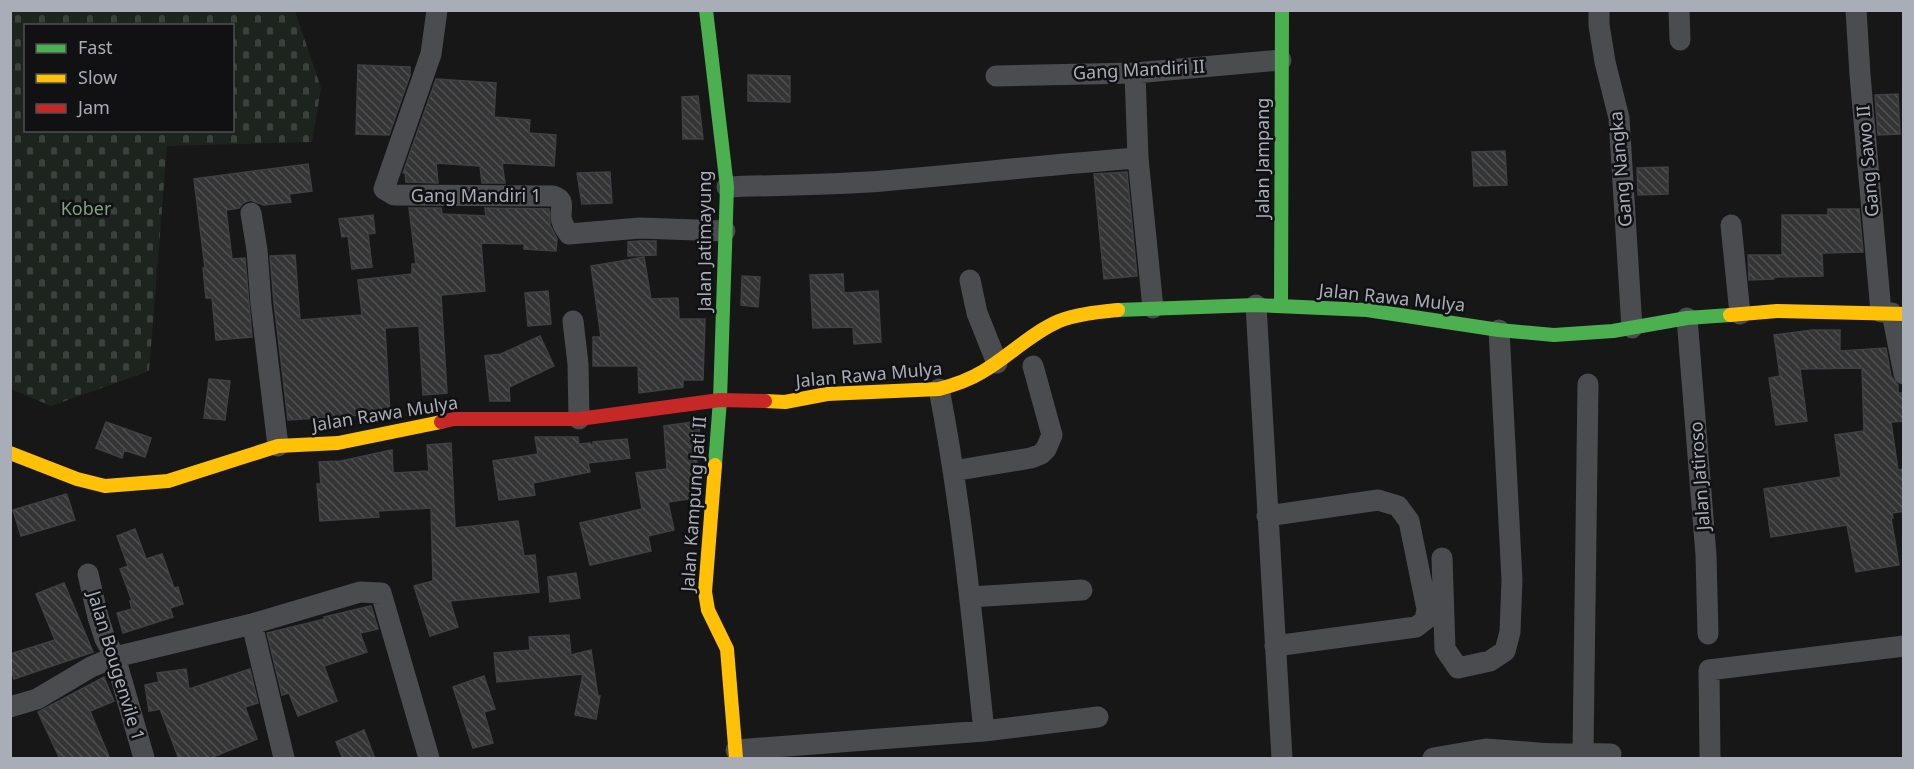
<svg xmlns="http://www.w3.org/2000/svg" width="1914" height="769" viewBox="0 0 1914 769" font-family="'Noto Sans',sans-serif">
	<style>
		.cemetery { fill: url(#cemetery-stones); fill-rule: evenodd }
		.building { fill: url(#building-back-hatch); stroke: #3f4043; stroke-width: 1.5 }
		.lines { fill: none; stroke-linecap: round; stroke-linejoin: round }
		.street { stroke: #4b4c50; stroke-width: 21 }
		.fast { stroke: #4caf50; stroke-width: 14 }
		.slow { stroke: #ffc107; stroke-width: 14 }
		.jam { stroke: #c62828; stroke-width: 14 }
		.labels { text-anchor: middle; stroke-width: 5; stroke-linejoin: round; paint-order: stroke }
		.street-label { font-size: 18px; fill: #a8adb8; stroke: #111113 }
		.park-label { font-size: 18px; fill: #7fa381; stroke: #111113 }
	</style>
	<defs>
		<pattern id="cemetery-stones" width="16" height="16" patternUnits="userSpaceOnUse" patternTransform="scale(1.5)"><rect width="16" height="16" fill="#1d241e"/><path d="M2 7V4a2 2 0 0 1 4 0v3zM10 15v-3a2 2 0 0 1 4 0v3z" fill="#3b413d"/></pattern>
		<pattern id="building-back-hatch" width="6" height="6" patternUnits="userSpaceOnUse" patternTransform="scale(1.5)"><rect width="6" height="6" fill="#353536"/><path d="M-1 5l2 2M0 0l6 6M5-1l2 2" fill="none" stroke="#4f5051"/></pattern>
	</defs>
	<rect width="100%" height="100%" fill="#171717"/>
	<path class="cemetery" d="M10,11h285l26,77 -9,54 -145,4 -18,225 -98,35 -40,-17zM26,26h206v104h-206z"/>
	<path class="building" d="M358,65l52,2v8l-21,60 -33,-1z
		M748,75l42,1v26l-42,-1z
		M436,79l60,4 -2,34 36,3 -1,13 27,2 -2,31 -52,-3 3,20h-23l-2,-17 -44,-3 2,20 -32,-1 -1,-9h-2z
		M1898,94l2,40 -22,1 -3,-40z
		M698,96l5,43h-20l-1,-42z
		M1505,151l2,34 -33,1 -2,-34z
		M308,164l4,27 -23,3 2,8 -27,3 -14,-5 -7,3 -4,5 -13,2 6,49 13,-1 7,79 -36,3 -4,-42h-6l-3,-30h2l-11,-89z
		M1668,167v27l-30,1 -1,-27z
		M610,172l2,31 -30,1 -5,-31z
		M1127,172l10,104 -33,3 -10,-105z
		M409,208h32l1,6 44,2 -1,-8 64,1 1,16 7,14 -1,12 -32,-2v-5l-43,-1 4,48 -44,4 6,98 -24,2 -4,-69 -34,2 5,86 -29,6v-5l-73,5 -14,-117 -4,-47 25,-1 5,65 62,-5 -4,-35 54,-6v-10h4z
		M1828,209h31l4,43 -41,1 1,23 -49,1v2l-25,1 -1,-25h34v-40h46z
		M373,215l2,18 -7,1 4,33 -20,2 -4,-33 -6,1 -3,-18z
		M640,241h16v14l-28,1v-14z
		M644,257l7,42 27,-1 1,21h26l-2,61h-20v7l-44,6 -1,-27h-45v-29h8l-10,-71z
		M843,274l1,19 34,-2 3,51 -27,2 -1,-17 -40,1 -3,-53z
		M742,276l18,1 -2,30 -17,-2z
		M548,291l3,33 -23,2 -3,-33z
		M1813,330h27v21l46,-3 5,28 7,9v8h4l2,14v14l-13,1 7,48 6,-1v42l-12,2 1,5h-2l8,47 -43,7 -9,-47 -76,12 -7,-48 77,-12 -6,-42 29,-4 -2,-63 -62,1 7,52 -31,4 -7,-47 11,-2 -6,-41z
		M540,336l14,30 -45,21 1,14h-20l-5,-45 16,-2z
		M209,379l21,2 -5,39 -21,-2z
		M700,421l-6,77 -26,4 6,28 -26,6 3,15 -61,14 -10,-42 62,-14 -6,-36 31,-4 -3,-43z
		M106,422l45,16 -6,19 -21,-7 -2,8 -26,-10z
		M535,437h43l1,7 11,-1 3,5v-6l34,-3 3,19 -42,5 2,9 -57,11 2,12 -36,5 -6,-39 45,-7z
		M451,443l4,85 63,-7 6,35 11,-1 4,37 -89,9 8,26 -28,9 -16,-50 19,-5 -2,-73 -53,3 1,6 -59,4 -3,-37h4l-2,-22 22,-1 51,-11 1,23 36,-2 -2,-26z
		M66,494l1,1 8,25 -54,16 -8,-26z
		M135,529l11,30 16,-5 12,34 4,-1 5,17 -13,4 3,9 -50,16 -6,-20 15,-4 -2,-8h2l-12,-32 8,-3 -11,-30z
		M576,573l4,25 -30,4 -2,-25z
		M64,583l29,69 -79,27 -4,-12v-13l45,-14 -19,-46z
		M371,606l7,23 -18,4 7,19 -43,14 13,35 -39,15 -9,-23 -7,2 -15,-62 58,-14 -1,-2z
		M569,635l2,20 20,-5 7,46h2l-4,23 -21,-4 8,-41 -86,8 -3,-29 36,-3 -1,-13z
		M186,669l3,20 61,-20 8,34 -13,4 12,32 -49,20h-29l-19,-50 -11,2 -4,-26 14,-3 -2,-9z
		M484,676l11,33 -11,3 9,31 -20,5 -20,-61z
		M104,677l10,24 -24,10 20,48h-50l-22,-47z
		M364,730l11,29h-32l-7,-17z"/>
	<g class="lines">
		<path class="street" d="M437,10l-6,44 -47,135 10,6 159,1c12,4 8,9 8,20 0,7 4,12 8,18l71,-6 85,3
			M1599,10v15l6,37 14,56 13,210
			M1679,10l1,30
			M1856,10l4,65 21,237
			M1135,73l3,85 15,150
			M996,76l139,-3 146,-13
			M727,187c52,-2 104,-2 156,-6 85,-7 170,-17 255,-23
			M251,213l6,37 4,54 17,142
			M1731,225l9,89
			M970,280l7,33 20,50
			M1256,305l26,453
			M1892,313l12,61
			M1687,318l19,237 2,79
			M573,321l5,43 1,55
			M939,389c22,113 33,228 45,342
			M953,471l78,-13 10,-4 5,-5 6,-14 -19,-69
			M1267,516l111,-16 20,6 11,15 18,88 -2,11 -9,7 -141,19
			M1442,558l3,91 13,19 32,-7 15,-10 5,-19 2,-52 -13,-250
			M88,574l10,43 7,22 10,18 29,101
			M970,597l112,-7
			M10,707l27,-8 54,-32 24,-10 137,-33
			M736,750l248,-19 114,-14
			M1583,753l5,-369
			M284,758l-32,-134 108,-32 21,1 48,165
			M1433,758l53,-9 40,3
			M1525,758l1,-6c28,4 57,1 85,2
			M1710,758l-1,-88 195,-24"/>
		<path class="fast" d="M706,10l21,177 -7,213 -5,65
			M1281,306l1,-296
			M1118,310l138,-5 111,5 132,20 55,5 59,-4 74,-13 43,-3"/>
		<path class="slow" d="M1730,315l47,-4 127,3
			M765,401l20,1 42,-8 112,-5c15,-4 30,-9 43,-17 26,-15 49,-39 77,-51 18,-7 40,-9 59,-11
			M10,453l67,26 28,7 63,-5 110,-35 60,-3 103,-21
			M715,465l-10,127 3,18 19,39 9,109"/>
		<path class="jam" d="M441,422l13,-3h125l141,-19 45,1"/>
	</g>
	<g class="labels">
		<g class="street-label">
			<text transform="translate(1139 70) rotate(-3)" y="6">Gang Mandiri II</text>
			<text transform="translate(1263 158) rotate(-90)" y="6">Jalan Jampang</text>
			<text transform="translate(1868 161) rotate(-95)" y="6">Gang Sawo II</text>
			<text transform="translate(1621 169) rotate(-95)" y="6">Gang Nangka</text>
			<text x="476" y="202">Gang Mandiri 1</text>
			<text transform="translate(705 241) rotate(-90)" y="6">Jalan Jatimayung</text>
			<text transform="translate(1392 298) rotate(6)" y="6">Jalan Rawa Mulya</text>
			<text transform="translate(869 375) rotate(-5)" y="6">Jalan Rawa Mulya</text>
			<text transform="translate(385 414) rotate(-9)" y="6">Jalan Rawa Mulya</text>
			<text transform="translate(1700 476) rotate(-94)" y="6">Jalan Jatiroso</text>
			<text transform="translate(694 504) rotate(-86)" y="6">Jalan Kampung Jati II</text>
			<text transform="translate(116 666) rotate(73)" y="6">Jalan Bougenvile 1</text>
		</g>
		<g class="park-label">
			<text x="86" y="215">Kober</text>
		</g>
	</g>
	<rect width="1914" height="769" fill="none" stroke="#a8adb8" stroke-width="24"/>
	<rect x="24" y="24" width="210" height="108" fill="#111113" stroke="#4d4f55" stroke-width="1.5"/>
	<rect x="36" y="44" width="30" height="9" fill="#4caf50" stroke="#4d4f55" stroke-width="1.5"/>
	<text x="78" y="54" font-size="18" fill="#a8adb8">Fast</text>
	<rect x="36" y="74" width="30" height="9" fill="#ffc107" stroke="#4d4f55" stroke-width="1.5"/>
	<text x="78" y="84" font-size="18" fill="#a8adb8">Slow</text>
	<rect x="36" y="104" width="30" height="9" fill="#c62828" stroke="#4d4f55" stroke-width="1.5"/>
	<text x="78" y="114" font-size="18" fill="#a8adb8">Jam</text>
</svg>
